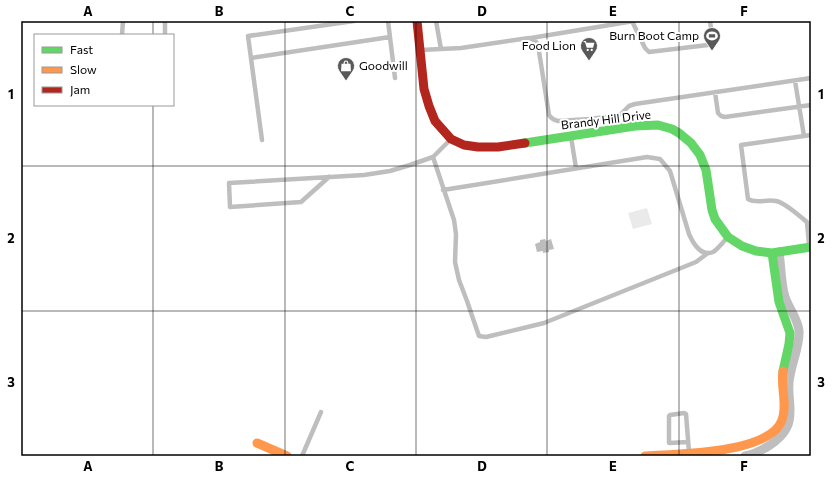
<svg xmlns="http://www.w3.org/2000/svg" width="832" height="477" viewBox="0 0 832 477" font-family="Commissioner,sans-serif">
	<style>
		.green { fill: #eaeaea }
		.water { fill: #bcbcbc }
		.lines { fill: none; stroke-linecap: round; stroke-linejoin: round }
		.lane { stroke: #bebebe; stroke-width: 4.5 }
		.street { stroke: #bebebe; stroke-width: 9 }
		.fast { stroke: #63d668; stroke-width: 9 }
		.slow { stroke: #ff974d; stroke-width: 9 }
		.jam { stroke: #b3261e; stroke-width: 9 }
		.grid { fill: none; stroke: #000; stroke-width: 1; stroke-opacity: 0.55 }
		.labels { text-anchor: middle; stroke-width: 4; stroke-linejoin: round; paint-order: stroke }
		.poi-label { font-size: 12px; fill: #000; stroke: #fff; text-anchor: end }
		.street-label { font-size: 12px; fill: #000; stroke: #fff }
		.neatline { fill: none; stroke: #000; stroke-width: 1.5 }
		.grid-label { font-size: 13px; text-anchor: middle; font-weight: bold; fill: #000 }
	</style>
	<rect width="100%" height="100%" fill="#fff"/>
	<path class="green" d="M647,208l5,16 -19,5 -5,-16z"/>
	<path class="water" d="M545,239l1,2 5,-2 3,10 -5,1v2l-6,1v-2l-6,1 -2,-8 5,-2v-2z"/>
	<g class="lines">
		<path class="lane" d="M388,21l7,57
			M436,21l5,28
			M632,21l13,27 4,4 59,-7 5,-3 -3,-21
			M122,35l1,-14
			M165,35v-14
			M531,38l103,-17
			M421,50l40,-2 68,-10c5,1 7,3 9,7l11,70c2,3 4,5 9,6l31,-2 26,-3 6,-2 8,-8 6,-2 176,-26
			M251,58l139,-21
			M795,81l9,55
			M715,92l3,21 3,3 4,1 86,-12
			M571,137l5,31
			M262,140l-14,-104 106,-15
			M433,157l21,63 2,14 -1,28 4,18 8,21 12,35 7,1 58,-14 152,-61 12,-9
			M329,177l-28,25 -71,5 -1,-24 135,-8 26,-4 20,-6 23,-8 17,-17
			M443,190l204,-33 13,2 10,12 19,63c4,9 12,23 24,18 4,-2 10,-10 14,-14
			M809,245l-2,-23c-8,-6 -21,-19 -31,-21 -10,-2 -20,3 -28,-2l-7,-54 70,-10
			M688,442l-19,1v-27l1,-1 14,-2 2,1 3,38
			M302,456l19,-44"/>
		<path class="street" d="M745,456c14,-3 36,-15 42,-29 3,-5 3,-11 3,-17 0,-12 -3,-23 0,-34 2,-13 10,-32 9,-45 -1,-12 -10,-22 -14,-34 -4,-12 -4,-32 -6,-45"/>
		<path class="fast" d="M525,143l110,-17 23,-1 14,4 7,4 12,10 9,12 6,15 6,40 3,9 13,18 14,9 14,5 16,2 39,-6
			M772,253l7,49 11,31 -1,11 -6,27"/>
		<path class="slow" d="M257,443l30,13
			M645,456c31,-2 125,-2 137,-36 6,-16 -2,-34 1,-49"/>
		<path class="jam" d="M417,21l7,68 5,17 6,15 16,18 13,6 14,2h20l27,-4"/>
	</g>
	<path class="grid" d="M153,21v14M285,21v435M416,21v435M547,21v435M679,21v435M153,105v351M21,166h790M21,311h790"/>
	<defs>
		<symbol id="stadium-pin" viewBox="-11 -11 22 30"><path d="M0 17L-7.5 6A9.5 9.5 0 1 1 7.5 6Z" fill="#595959" stroke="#fff"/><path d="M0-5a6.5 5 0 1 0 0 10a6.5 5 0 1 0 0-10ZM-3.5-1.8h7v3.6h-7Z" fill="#fff"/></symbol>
		<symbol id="supermarket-pin" viewBox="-11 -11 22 30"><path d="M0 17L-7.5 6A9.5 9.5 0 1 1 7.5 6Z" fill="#595959" stroke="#fff"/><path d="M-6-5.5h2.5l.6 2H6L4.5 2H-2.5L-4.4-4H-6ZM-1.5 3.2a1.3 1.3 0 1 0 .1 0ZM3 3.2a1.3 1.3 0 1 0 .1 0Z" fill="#fff"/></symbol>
		<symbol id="shop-pin" viewBox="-11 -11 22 30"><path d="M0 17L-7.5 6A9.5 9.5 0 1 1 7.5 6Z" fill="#595959" stroke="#fff"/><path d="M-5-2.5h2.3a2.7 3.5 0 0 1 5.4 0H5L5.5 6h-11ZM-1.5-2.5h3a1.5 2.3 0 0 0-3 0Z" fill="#fff"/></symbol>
	</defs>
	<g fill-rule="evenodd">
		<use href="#stadium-pin" x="702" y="26" width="20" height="27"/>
		<use href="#supermarket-pin" x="579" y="36" width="20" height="27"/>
		<use href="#shop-pin" x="336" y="56" width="20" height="27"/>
	</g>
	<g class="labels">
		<g class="poi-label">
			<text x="699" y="40">Burn Boot Camp</text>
			<text x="576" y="50">Food Lion</text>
			<text x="359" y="70" text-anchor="start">Goodwill</text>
		</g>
		<g class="street-label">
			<text transform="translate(606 120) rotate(-7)" y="4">Brandy Hill Drive</text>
		</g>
	</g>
	<rect width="832" height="477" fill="none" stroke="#ffffff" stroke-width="44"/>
	<rect x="34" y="34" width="140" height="72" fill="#ffffff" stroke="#999999"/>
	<rect x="42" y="47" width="20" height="6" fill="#63d668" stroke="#999999"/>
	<text x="70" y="54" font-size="12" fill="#000000">Fast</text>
	<rect x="42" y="67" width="20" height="6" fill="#ff974d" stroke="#999999"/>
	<text x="70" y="74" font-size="12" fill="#000000">Slow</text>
	<rect x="42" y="87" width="20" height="6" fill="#b3261e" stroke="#999999"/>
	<text x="70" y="94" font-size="12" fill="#000000">Jam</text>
	<rect x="22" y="22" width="788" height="433" class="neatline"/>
	<g class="grid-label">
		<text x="88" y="16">A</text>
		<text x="219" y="16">B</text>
		<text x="350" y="16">C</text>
		<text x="482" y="16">D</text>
		<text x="613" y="16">E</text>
		<text x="744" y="16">F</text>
		<text x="11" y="99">1</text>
		<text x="821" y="99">1</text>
		<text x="11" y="243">2</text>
		<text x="821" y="243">2</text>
		<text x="11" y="387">3</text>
		<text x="821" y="387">3</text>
		<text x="88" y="471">A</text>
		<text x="219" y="471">B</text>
		<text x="350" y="471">C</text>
		<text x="482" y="471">D</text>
		<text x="613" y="471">E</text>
		<text x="744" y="471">F</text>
	</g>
</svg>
